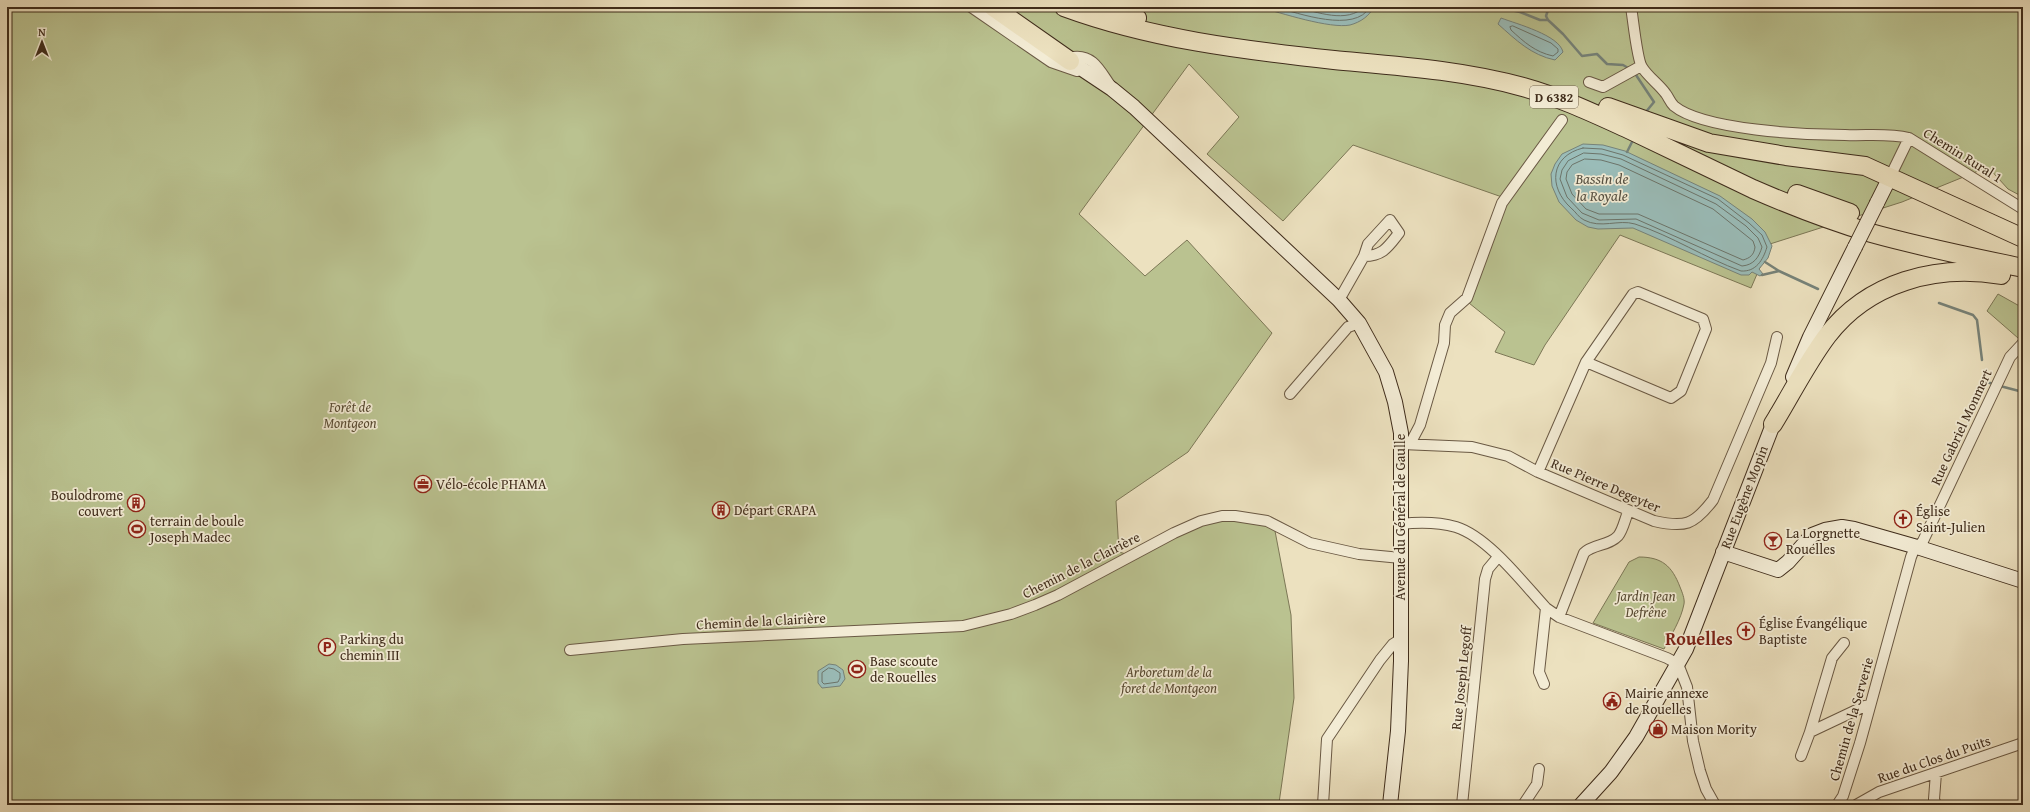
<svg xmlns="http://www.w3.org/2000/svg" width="2030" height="812" viewBox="0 0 2030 812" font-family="'Gentium Book Plus',serif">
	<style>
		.green { fill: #bac290; stroke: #7c7756 }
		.water { fill: #9abcb8; stroke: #768279 }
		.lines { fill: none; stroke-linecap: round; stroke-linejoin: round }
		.shore { stroke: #6c746a; stroke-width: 1 }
		.stream { stroke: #768279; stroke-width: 2.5 }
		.street-casing { stroke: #6a5944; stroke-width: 12 }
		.secondary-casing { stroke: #3f2c1b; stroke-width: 16 }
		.highway-casing { stroke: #3f2c1b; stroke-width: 20 }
		.street { stroke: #f3ecd5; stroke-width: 10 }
		.secondary { stroke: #f3ecd5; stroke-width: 14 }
		.highway { stroke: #ece1bf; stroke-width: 18 }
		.secondary-bridge-casing { stroke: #3f2c1b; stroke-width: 16; stroke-linecap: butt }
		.secondary-bridge { stroke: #f3ecd5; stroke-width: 14 }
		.labels { text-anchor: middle; stroke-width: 3.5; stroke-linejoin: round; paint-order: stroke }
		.shield { fill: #f3ecd5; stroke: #756653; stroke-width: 1 }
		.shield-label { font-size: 13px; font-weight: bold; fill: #3f2c1b }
		.street-label { font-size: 14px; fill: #3f2c1b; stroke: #f3ecd5 }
		.park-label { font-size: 14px; font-style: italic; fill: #584a32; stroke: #f3ecd5 }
		.poi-label { font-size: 14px; fill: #3f2c1b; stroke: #f3ecd5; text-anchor: start }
		.water-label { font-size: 15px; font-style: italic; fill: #565042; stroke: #f3ecd5 }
		.district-label { font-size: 18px; font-weight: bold; fill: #7a1f14; stroke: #f3ecd5 }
	</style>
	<rect width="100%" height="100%" fill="#ece1bf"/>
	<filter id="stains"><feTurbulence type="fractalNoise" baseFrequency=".005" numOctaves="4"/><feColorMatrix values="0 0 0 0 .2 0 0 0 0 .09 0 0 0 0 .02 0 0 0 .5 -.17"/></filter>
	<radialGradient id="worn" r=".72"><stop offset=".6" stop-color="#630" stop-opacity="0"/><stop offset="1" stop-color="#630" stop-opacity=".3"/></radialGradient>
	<path class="green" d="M7,7h2016v190l-15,-8 -20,-22 -86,35 -132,42 -19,44 -131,-53 -75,110 -11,20 -39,-13 10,-20 -41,-33 38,-102 -149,-52 -70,76 -76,-67 32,-37 -50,-53 -110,150 66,62 42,-36 85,93 -84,119 -72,49 3,51 7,2 54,-29 35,-11 53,4 7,13 16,84 3,83 -15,105 -29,-2 -1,4h-1242z
		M1998,294l25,14v24l-5,6 -31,-27z
		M1639,557c23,0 33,9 41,30 2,5 5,12 4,17 -3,16 -13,31 -20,45l-71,-26 36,-61z"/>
	<path class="water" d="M1259,7h115c-5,9 -13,15 -24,18 -20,4 -69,-12 -91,-18z
		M1501,18c16,6 58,17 62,34l-8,8c-24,-5 -39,-20 -57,-36z
		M1583,144l20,1 22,6 95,45 32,23 13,13 7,14 -4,12 -9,11 4,5 -3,2 -8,-4 -3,3h-8l-108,-47 -35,1 -10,-2 -12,-7 -17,-18 -7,-16 -1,-12 4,-10 7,-10z
		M829,664l7,1 7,5 2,9 -5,7 -18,2 -4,-5v-12z"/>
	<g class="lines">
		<path class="shore" d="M1275,7c23,6 80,27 95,0
			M1296,7c21,5 51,17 68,0
			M1513,26l38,17 7,6v3l-5,4c-18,-4 -29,-14 -42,-26l-1,-3z
			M1583,148l19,1 21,6 95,44 31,24 13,12 5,12c-4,13 -11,25 -26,24 -36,-13 -69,-35 -106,-47 -17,-5 -34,5 -51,-4 -6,-3 -8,-8 -13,-12 -23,-21 -21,-52 12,-60z
			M1584,153l17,1 20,5 95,45 30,22 12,12 4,9c-3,10 -8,18 -20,19l-106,-47 -37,1 -17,-7 -15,-16 -7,-18 2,-9 6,-9z
			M1585,159l16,1 18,5 94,44 40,32 2,6c-1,8 -5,11 -12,13l-105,-46h-39l-13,-5 -14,-15 -6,-15 1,-7 5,-7z
			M829,668l5,1 6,4v5l-2,4 -14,2 -2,-2v-9z"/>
		<path class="stream" d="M1497,7l23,5 20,8h8
			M1549,7l-3,9 2,4 15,14 19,22 15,-2 10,10 16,1 7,4
			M1634,72l20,30 -9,11
			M1627,152l5,-10
			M1765,262l14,9 39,18
			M1762,275l17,-4
			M1939,303l34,12 4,5 5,40
			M1984,371l1,11 10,2
			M2000,386l23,6"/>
		<defs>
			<path id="street" d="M971,7l80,55 26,9
				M1631,7c2,11 6,53 11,60 6,10 17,17 24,27 3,4 4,8 8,12 29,24 132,29 171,29 21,1 43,-2 64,3l114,71
				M1068,64l5,-7c20,-3 27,14 37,28
				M1589,82l14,5 38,-21
				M1890,177l19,-39
				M1339,300l25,-44 4,-12 22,-24 9,13c-11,14 -16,23 -35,23
				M1290,394l58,-67 11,-4
				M1402,444l70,3 36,9 30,16 116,49c31,7 40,4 59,-21l58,-137 6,-26
				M1410,444l10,-19 24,-82 1,-18 5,-12 17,-15 35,-95 60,-83
				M1538,472l48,-110 47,-68 5,-2 65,27 3,10 -25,62 -10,7 -85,-36
				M1401,524c19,-2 37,-2 55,3 32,10 67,56 90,81l13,9 108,41 11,6 9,23 6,54 7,30 6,18 9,16
				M1559,617l25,-64c9,-9 25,-7 34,-17 5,-6 7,-17 10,-24
				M570,650l113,-11 280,-13 48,-12 24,-9 23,-10 116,-62 27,-12 21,-5h13l32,5 43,22 49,11 42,4
				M1544,684l-5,-12 7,-64
				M1810,732l22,-74 12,-15
				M1801,756l9,-24 55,-26 5,-1
				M1936,773l-2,26 2,6
				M1323,805l4,-66 53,-79 13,-16 8,-5
				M1462,805l23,-226 3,-10 10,-12
				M1523,805l14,-21 2,-15
				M1837,805l6,-9 17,-53 51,-186 2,-5 10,-11 87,-184 13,-14
				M1856,805l23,-13 144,-49"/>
			<path id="secondary" d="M1070,61l42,28 22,18 205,193 20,23 27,49 9,30 6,31v228l-3,70 -8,74
				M1877,203l13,-26
				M1793,377l17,-40 45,-90
				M1723,552l55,18 10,-8 24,-27 13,-5 17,-3 12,2 63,18 106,34
				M1581,805l30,-33 25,-35 50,-88 91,-235"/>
			<path id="highway" d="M993,7l77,54
				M1064,7c87,32 178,43 270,53 64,6 127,10 189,27 36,10 70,26 103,41 42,20 85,41 127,61 39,17 78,32 118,44 50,14 101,24 152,35
				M1101,7l36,11
				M1608,107l101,36 77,13 79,10 158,72
				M1797,194l53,19
				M1773,424c18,-29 33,-60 54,-88 41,-54 109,-72 174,-61"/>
		</defs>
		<use href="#street" class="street-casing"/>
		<use href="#secondary" class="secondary-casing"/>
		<use href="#highway" class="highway-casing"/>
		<use href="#street" class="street"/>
		<use href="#secondary" class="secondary"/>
		<use href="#highway" class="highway"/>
		<defs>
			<path id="secondary-bridge" d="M1855,247l22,-44"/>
		</defs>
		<use href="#secondary-bridge" class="secondary-bridge-casing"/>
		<use href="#secondary-bridge" class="secondary-bridge"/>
	</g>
	<defs>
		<symbol id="office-ring" viewBox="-11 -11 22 22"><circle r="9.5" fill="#f3ecd5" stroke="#8f2418" stroke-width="1.5"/><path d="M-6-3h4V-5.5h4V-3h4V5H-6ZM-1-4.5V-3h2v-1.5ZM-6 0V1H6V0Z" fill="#8f2418"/></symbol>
		<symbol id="building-ring" viewBox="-11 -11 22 22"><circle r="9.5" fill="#f3ecd5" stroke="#8f2418" stroke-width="1.5"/><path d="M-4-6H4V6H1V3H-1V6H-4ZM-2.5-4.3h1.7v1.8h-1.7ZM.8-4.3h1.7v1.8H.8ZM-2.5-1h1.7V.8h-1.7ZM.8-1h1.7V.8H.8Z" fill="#8f2418"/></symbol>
		<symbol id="church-ring" viewBox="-11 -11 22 22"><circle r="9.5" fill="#f3ecd5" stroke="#8f2418" stroke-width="1.5"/><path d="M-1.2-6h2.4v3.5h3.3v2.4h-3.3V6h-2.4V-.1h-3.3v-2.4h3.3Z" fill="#8f2418"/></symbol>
		<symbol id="stadium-ring" viewBox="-11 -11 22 22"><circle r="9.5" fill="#f3ecd5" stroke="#8f2418" stroke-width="1.5"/><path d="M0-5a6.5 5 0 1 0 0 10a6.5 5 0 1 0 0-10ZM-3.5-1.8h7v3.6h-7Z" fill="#8f2418"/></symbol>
		<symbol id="bar-ring" viewBox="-11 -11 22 22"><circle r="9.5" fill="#f3ecd5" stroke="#8f2418" stroke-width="1.5"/><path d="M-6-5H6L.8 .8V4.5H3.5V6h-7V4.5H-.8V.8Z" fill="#8f2418"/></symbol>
		<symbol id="parking-ring" viewBox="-11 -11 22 22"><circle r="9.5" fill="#f3ecd5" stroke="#8f2418" stroke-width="1.5"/><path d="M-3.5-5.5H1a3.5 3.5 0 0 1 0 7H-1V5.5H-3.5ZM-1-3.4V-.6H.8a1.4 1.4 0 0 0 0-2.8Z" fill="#8f2418"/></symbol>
		<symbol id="civic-ring" viewBox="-11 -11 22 22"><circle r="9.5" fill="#f3ecd5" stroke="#8f2418" stroke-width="1.5"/><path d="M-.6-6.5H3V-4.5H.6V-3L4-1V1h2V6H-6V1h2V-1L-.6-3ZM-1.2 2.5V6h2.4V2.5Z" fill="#8f2418"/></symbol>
		<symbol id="shop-ring" viewBox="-11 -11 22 22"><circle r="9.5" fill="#f3ecd5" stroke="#8f2418" stroke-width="1.5"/><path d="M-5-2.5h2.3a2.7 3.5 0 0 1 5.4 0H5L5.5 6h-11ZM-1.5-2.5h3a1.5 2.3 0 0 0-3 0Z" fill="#8f2418"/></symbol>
	</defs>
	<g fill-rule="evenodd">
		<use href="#office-ring" x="413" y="474" width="20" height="20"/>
		<use href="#building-ring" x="126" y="493" width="20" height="20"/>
		<use href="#building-ring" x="711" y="500" width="20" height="20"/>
		<use href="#church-ring" x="1893" y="509" width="20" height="20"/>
		<use href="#stadium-ring" x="127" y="519" width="20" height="20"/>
		<use href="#bar-ring" x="1763" y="531" width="20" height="20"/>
		<use href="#church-ring" x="1736" y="621" width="20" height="20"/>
		<use href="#parking-ring" x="317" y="637" width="20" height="20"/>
		<use href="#stadium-ring" x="847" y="659" width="20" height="20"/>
		<use href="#civic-ring" x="1602" y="691" width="20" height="20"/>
		<use href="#shop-ring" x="1648" y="719" width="20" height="20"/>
	</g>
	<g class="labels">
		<rect class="shield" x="1530" y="86" width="48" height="22" rx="3"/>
		<g class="shield-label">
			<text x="1554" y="102">D 6382</text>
		</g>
		<g class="street-label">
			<text transform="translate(1963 155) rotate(32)" y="5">Chemin Rural 1</text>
			<text transform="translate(1961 427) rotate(-65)" y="5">Rue Gabriel Monmert</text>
			<text transform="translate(1606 485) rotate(23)" y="5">Rue Pierre Degeyter</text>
			<text transform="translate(1744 497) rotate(-69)" y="5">Rue Eugène Mopin</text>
			<text transform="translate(1400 517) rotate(-90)" y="5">Avenue du Général de Gaulle</text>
			<text transform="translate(1081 565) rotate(-27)" y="5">Chemin de la Clairière</text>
			<text transform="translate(761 621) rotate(-3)" y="5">Chemin de la Clairière</text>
			<text transform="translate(1461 678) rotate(-84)" y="5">Rue Joseph Legoff</text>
			<text transform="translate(1851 719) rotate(-74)" y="5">Chemin de la Serverie</text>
			<text transform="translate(1934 759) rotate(-19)" y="5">Rue du Clos du Puits</text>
		</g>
		<g class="park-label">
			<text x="350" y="412">Forêt de<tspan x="350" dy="16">Montgeon</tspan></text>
			<text x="1646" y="601">Jardin Jean<tspan x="1646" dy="16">Defrêne</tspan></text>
			<text x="1169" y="677">Arboretum de la<tspan x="1169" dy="16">foret de Montgeon</tspan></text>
		</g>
		<g class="poi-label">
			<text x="436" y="489">Vélo-école PHAMA</text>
			<text x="123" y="500" text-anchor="end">Boulodrome<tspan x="123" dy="16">couvert</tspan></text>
			<text x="734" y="515">Départ CRAPA</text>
			<text x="1916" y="516">Église<tspan x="1916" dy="16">Saint-Julien</tspan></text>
			<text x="150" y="526">terrain de boule<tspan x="150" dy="16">Joseph Madec</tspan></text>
			<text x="1786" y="538">La Lorgnette<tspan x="1786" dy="16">Rouelles</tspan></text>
			<text x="1759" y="628">Église Évangélique<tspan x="1759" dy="16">Baptiste</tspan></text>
			<text x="340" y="644">Parking du<tspan x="340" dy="16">chemin III</tspan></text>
			<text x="870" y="666">Base scoute<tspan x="870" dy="16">de Rouelles</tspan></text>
			<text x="1625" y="698">Mairie annexe<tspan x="1625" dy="16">de Rouelles</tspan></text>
			<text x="1671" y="734">Maison Mority</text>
		</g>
		<g class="water-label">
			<text x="1602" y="184">Bassin de<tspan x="1602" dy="17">la Royale</tspan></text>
		</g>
		<g class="district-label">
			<text x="1699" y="645">Rouelles</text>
		</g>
	</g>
	<rect width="2030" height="812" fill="none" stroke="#ece1bf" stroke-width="24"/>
	<rect x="8" y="8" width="2014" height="796" fill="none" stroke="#3f2c1b" stroke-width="2"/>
	<rect x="12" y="12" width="2006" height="788" fill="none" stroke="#3f2c1b"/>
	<g transform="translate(42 42)" stroke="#f3ecd5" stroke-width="3" paint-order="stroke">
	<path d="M0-3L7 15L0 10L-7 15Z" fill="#3f2c1b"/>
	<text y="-6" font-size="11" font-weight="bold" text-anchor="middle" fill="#3f2c1b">N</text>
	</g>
	<rect width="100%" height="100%" filter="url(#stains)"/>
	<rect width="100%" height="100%" fill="url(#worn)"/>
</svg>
